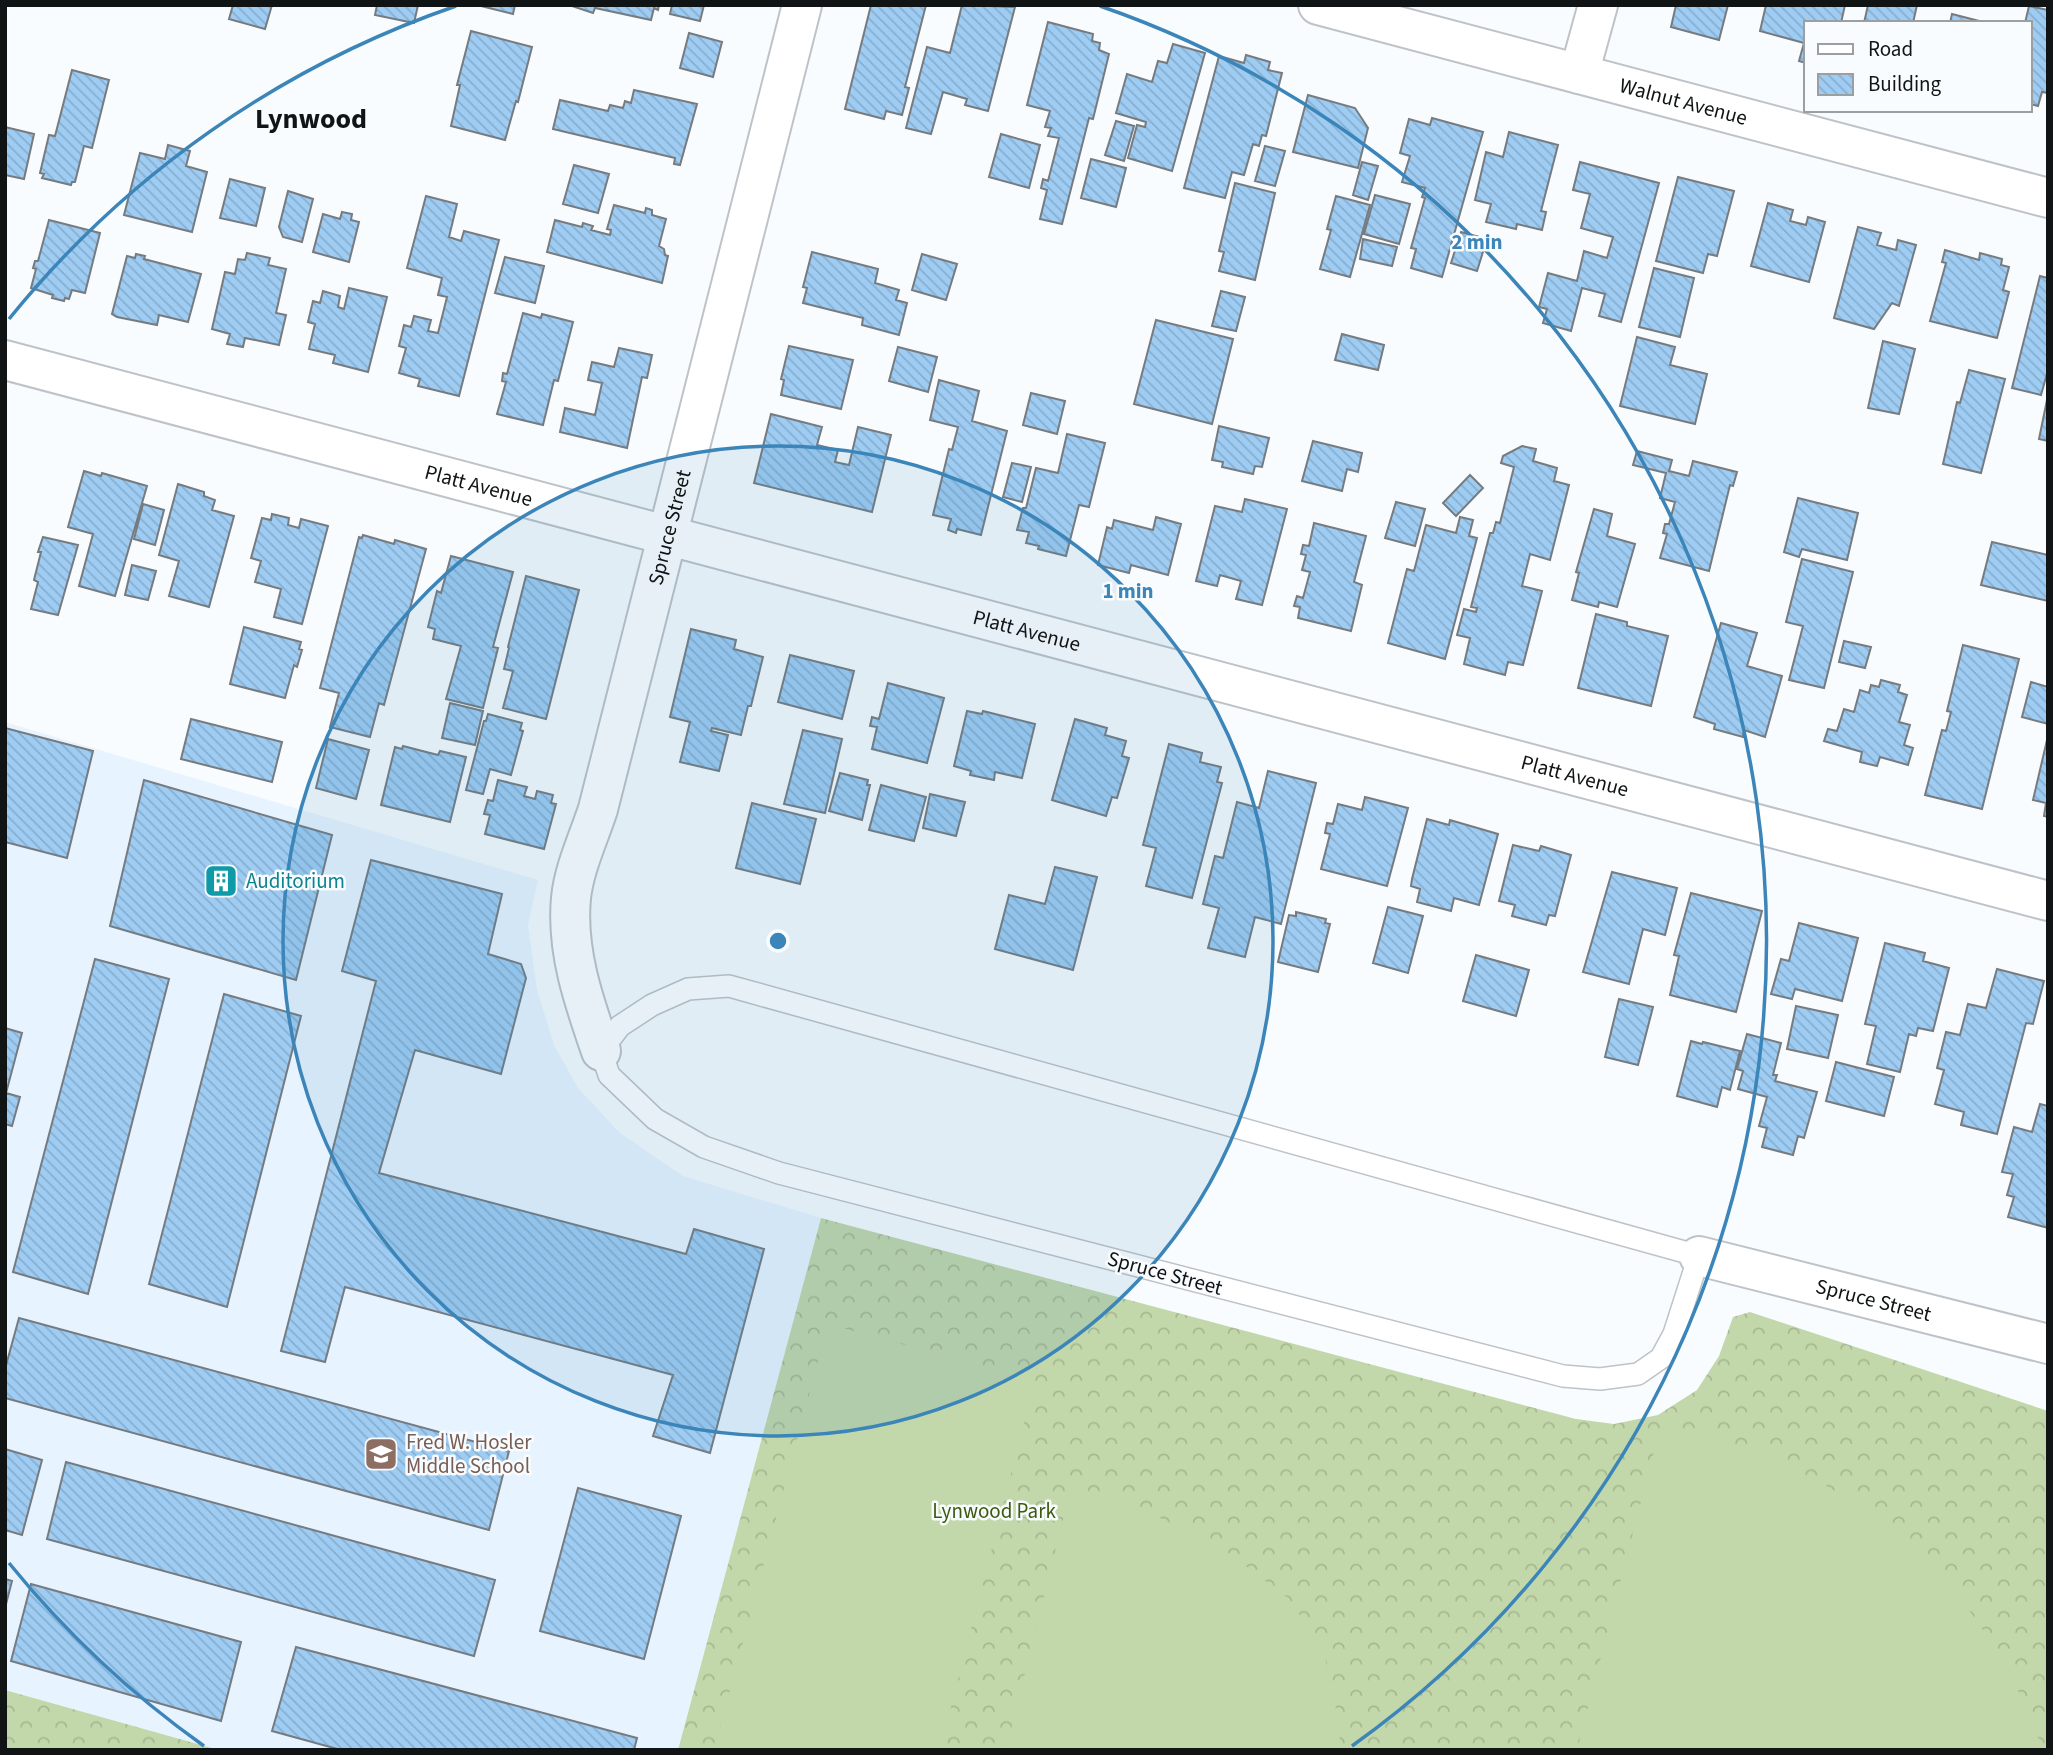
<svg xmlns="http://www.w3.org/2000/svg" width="2053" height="1755" viewBox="0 0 2053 1755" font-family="'Source Sans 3',sans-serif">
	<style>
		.built { fill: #e7f4ff }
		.forest { fill: url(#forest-crowns) }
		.pitch { fill: #c2d7aa }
		.building { fill: url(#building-back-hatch); stroke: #767b80; stroke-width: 2 }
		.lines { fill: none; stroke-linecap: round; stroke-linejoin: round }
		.lane-casing { stroke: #bdc3c8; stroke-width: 24 }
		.street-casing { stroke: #bdc3c8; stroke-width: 42 }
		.lane { stroke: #fff; stroke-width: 21 }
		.street { stroke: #fff; stroke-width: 38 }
		.ring { fill: none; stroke: #3c85b9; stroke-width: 3.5 }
		.labels { text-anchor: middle; stroke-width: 5; stroke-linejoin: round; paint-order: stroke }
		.street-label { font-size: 21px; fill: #111415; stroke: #f9fcfe }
		.culture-label { font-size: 21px; fill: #0d838f; stroke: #f9fcfe; text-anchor: start }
		.education-label { font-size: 21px; fill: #785e54; stroke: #f9fcfe; text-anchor: start }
		.park-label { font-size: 21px; fill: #3f5a0f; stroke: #f9fcfe }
		.district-label { font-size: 28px; font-weight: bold; fill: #111415; stroke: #f9fcfe }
		.centre { fill: #3c85b9; stroke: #f9fcfe; stroke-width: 3.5 }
		.ring-label { font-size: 21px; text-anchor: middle; font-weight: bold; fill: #3c85b9; stroke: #f9fcfe; stroke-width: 5; stroke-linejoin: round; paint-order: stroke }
	</style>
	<defs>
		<pattern id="forest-crowns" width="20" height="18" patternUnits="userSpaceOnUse" patternTransform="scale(1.75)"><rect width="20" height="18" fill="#c2d7aa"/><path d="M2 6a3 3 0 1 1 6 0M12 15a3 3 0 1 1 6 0" fill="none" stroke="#a6b891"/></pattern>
		<pattern id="building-back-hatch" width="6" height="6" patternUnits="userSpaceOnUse" patternTransform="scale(1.75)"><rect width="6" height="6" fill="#9eccf3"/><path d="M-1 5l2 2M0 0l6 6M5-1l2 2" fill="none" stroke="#87aecf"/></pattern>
	</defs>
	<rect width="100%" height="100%" fill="#f9fcfe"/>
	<path class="built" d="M5,722l533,158 -10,45 9,65 17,55 24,43 42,45 63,43 138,42 -143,532h-459l-214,-60z"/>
	<path class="forest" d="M821,1218l755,201 38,5 44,-9 39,-25 22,-34 14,-39 17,-5 298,99v339h-1370z
		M5,1690l214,60h-214z"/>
	<path class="pitch" d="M828,1324l207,56 -95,370h-226z
		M1660,1428c24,5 49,9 73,15 25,8 49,20 73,32 113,58 196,153 236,275h-465z
		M1071,1487l79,26 76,38 63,48 35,53 16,76 -1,22h-333z"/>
	<path class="building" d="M233,5h39l-7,24 -36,-10z
		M377,5h41l-4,18 -39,-8z
		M477,5h38l-2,9z
		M569,5h90l-1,5 -4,-2 -3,12 -56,-12 -2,5z
		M672,5h32l-4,16 -30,-7z
		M871,5h55l-21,82 4,1 -7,27 -16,-4 -2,8 -39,-10z
		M962,5l53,2 -27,104 -23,-6 2,-6 -24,-7 -12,42 -25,-6 21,-81 23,6z
		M1676,5h52l-9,35 -48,-13z
		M1766,5h79l-4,18h-35v40l-7,-2 5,-18 -44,-12z
		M1868,5h49l-4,18h-49z
		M2029,6l19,4v83l-6,-1 -4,14 -8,-2v-81h-5z
		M1952,14l35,9h-37z
		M1048,22l45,12 -1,7 8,2 -1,7 10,4 -16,65 -4,-1 -27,106 -22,-5 7,-29 -6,-2 2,-9 5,2 11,-43 -11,-2 3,-8 -6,-1 5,-16 -23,-6z
		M471,31l61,16 -14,55 -2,-1 -11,39 -54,-14 9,-41h-3z
		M689,33l33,9 -9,35 -33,-9z
		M1173,44l32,9 -33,118 -44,-13 9,-33 8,2 1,-5 -30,-9 11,-39 25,8 6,-21 9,2z
		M1246,55l24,7 -2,8 14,3 -16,63 -4,-1 -3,11 -6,-2 -9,31 -12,-3 -7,26 -41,-10 35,-132 25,7z
		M72,70l37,10 -17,68 -8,-2 -9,36h-3l-1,3 -29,-7 2,-4 -4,-1 9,-38 6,1z
		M634,90l63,14 -17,61 -6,-1 1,-6 -122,-29 7,-29 48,11 2,-6 13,3 2,-7 6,2z
		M1308,95l47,13 13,20 -10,40 -65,-16z
		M1432,118l51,14 -41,145 -31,-9 5,-19 -5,-1 14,-50 -3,-1 3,-9 -23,-6 8,-26 -10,-3 9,-34 21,6z
		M1116,121l18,5 -10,35 -19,-6z
		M5,127l29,7 -10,45 -19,-4z
		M1509,132l49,13 -17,66 5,1 -4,18 -25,-6 -1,5 -30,-7 5,-18 -16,-4 11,-48 17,5z
		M1001,134l39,11 -11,43 -40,-11z
		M168,145l22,6 -4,15 21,6 -15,60 -68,-17 16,-62 25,6z
		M1265,146l20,5 -10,35 -20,-5z
		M1091,159l35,9 -10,39 -35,-9z
		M1362,162l16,4 -10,34 -15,-5z
		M1580,162l79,21 -38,139 -22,-6 6,-22 -23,-6 -11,43 -28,-8 4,-14 -8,-2 9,-34 29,8 7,-30 23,7 6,-21 -32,-9 9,-34 -17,-4z
		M574,165l35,9 -11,39 -35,-9z
		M1678,177l56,14 -17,65 -9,-2 -5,19 -47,-12z
		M230,179l35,9 -9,38 -36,-8z
		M1235,183l40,10 -20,87 -36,-9 5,-19 -5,-1z
		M288,191l25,8 -11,43 -19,-5 -4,-10z
		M1375,195l35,9 -11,40 -35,-10z
		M426,196l31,8 -8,33 12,4 3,-10 35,9 -40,156 -41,-10 2,-7 -21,-6 7,-25 -7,-2 5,-21 7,2 3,-11 17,4 -3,11 10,2 9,-36 -9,-2 4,-17 -35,-10z
		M1336,196l34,9 -20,72 -30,-8 11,-39 -4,-1z
		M1768,203l25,7 -3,11 16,4 2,-8 17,5 -16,60 -58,-16z
		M614,205l31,8 1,-5 6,2v5l14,4 -7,27 5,3 1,6 3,1 -6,27 -115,-31 8,-32 27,7 1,-4 10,3 -2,4 19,5 1,-5 -4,-1z
		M342,212l10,2 -1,6 8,2 -10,40 -36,-10 10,-38 17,5z
		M49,220l51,13 -15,60 -13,-3 -3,9 -4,-1 -1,3 -12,-3 1,-3 -22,-7 5,-19 -3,-1 2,-7h3z
		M1858,227l23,6 -4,12 19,5 2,-10 18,5 -17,61 -7,-3 -18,26 -40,-11z
		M1461,232l26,7 -10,32 -26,-8z
		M1363,239l34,8 -5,19 -32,-7z
		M1945,250l34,10 1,-7 22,6 -1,6 8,2 -6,23 6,2 -12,46 -67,-17 16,-58 -4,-1z
		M812,252l66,17 -3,14 24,7 -3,10 11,3 -8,32 -37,-10 1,-7 -60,-15 4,-15 -4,-1z
		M247,253l23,5 -2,7 18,4 -10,44 10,2 -7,30 -34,-7 -2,9 -16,-3 3,-10 -18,-5 13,-57 10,2 3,-15 7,1z
		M136,254l9,2 -1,3 57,15 -13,48 -29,-7 -2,10 -40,-8 -5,-3 15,-58 8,2z
		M922,254l35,10 -11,36 -34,-10z
		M505,257l39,9 -9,37 -40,-10z
		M1654,268l40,10 -14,59 -41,-10z
		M2040,276l8,2v92l-7,25 -29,-7z
		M349,288l38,9 -19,75 -35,-9 2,-8 -26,-6 6,-25 -7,-2 5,-21 7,2 3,-12 17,5 -2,11 6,2z
		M1221,291l24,6 -9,34 -24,-5z
		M523,313l18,5 1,-4 31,8 -15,59 -4,-1 -11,45 -46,-11 9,-32 -4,-1 1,-8 4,1z
		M1156,320l77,19 -21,85 -78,-20z
		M1342,334l42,11 -6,25 -43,-10z
		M1637,337l38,10 -5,18 37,9 -12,50 -75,-18z
		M1883,341l32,8 -16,65 -31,-6z
		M789,346l64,14 -12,49 -60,-14 3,-15 -3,-1z
		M898,347l39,10 -9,35 -39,-11z
		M619,348l33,7 -5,23 -5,-1 -15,71 -67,-16 5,-24 30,7 7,-32 -14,-3 4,-18 22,5z
		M1969,370l36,9 -24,94 -38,-9 14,-62 3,1z
		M939,380l40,11 -7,30 35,10 -26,104 -24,-6 -1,4 -8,-3 3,-11 -18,-4 16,-66 3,1 6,-23 -28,-7z
		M1031,393l34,8 -8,33 -34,-9z
		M2048,395v46l-9,-2z
		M771,414l51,13 -5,18 21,5 -3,12 14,3 9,-38 33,8 -19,77 -118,-29z
		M1219,426l50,12 -7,29 -7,-1 -2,8 -31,-7 1,-5 -11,-2z
		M1067,434l38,9 -16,64 -10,-2 -13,51 -28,-7 1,-3 -13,-3 3,-11 -12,-2 6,-22h3l10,-40 22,5z
		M1313,441l49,12 -4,19 -11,-3 -5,22 -40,-10z
		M1522,446l14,3 -3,12 24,7 -3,13 15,4 -19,75 -20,-6 -8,32 20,5 -19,74 -15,-3 -3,13 -41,-11 6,-26 -13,-3 7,-26 12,3 1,-4 -6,-1 19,-74h3l3,-11 4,1 14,-56 -13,-4 2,-7z
		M1637,451l35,9 -3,11 20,5 4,-15 44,11 -4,14 -3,-1 -21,86 -49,-13 7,-24 -4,-1 2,-9h4l6,-22 -15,-4 6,-25 -33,-8z
		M1012,463l19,4 -9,35 -19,-5z
		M84,471l17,5 1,-3 45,13 -32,110 -36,-10 14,-52 -25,-7z
		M1470,475l13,13 -27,28 -13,-13z
		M178,484l26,8v4l11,4 -3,10 22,6 -25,91 -40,-11 10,-35 -20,-6z
		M1798,498l60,15 -11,47 -45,-11 -3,8 -15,-5z
		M1245,499l42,10 -25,96 -26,-6 5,-18 -21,-6 -3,11 -21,-5 19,-75 27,6z
		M1396,502l29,7 -10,37 -30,-8z
		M143,504l21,6 -9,35 -21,-6z
		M1594,509l18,5 -5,22 28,8 -18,63 -18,-5 -1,5 -26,-7 7,-27 -3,-1z
		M272,514l17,4 -1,7 11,3 2,-9 27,7 -26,98 -28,-7 7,-28 -26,-7 6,-21 -10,-3 11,-40 9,2z
		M1156,517l25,7 -13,51 -37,-10 -2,8 -31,-8 9,-38 5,2 2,-9 39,10z
		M1460,517l13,3 -4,16 8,2 -32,121 -57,-16 19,-74 7,2 12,-46 30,8z
		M1314,523l52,13 -12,46 8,3 -11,46 -53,-13 2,-11 -6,-1 3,-10 6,2 7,-26 -8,-2 4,-15 -5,-1 2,-9 6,1z
		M363,535l31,9 1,-4 31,9 -42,156 -5,-2 -9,34 -40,-10 9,-34 -19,-5 39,-151 3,1z
		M43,537l35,8 -20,70 -27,-6 7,-27 -4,-2 7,-28h-3z
		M1992,542l56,13v46l-67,-16z
		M451,556l62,16 -20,75 5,1 -15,60 -37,-9 15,-53 -28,-7 2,-10 -7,-2 9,-36 4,2z
		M1802,559l51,13 -29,116 -35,-8 14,-54 -17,-4z
		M132,565l24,6 -8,29 -23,-5z
		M526,576l53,14 -33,129 -43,-11 10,-37 -9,-2 5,-21 -1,-1z
		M1596,614l31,8v4l41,10 -17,70 -73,-18z
		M1721,623l36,10 -10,33 35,10 -17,61 -21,-7 -1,7 -29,-8 1,-5 -21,-7z
		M244,627l57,15 -2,7 3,1 -5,17 -3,-2 -9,33 -55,-14z
		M691,629l45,11 -2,9 29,8 -12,49h-3l-7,29 -29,-7 -1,3 17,4 -9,36 -39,-9 10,-40 -20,-5z
		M1844,641l27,6 -6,21 -26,-6z
		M1963,645l56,14 -37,150 -57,-14 17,-65 4,1 5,-19 -4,-1z
		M790,655l64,16 -12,48 -64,-17z
		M1881,680l19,5 -2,7 9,3 -8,27 11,3 -6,20 9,3 -5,17 -28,-8 -3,9 -17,-4 2,-10 -38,-11 4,-12 9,2 7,-22 10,3 6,-22 9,3 2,-8 8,2z
		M2031,682l17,5v37l-26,-7z
		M888,683l56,15 -17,65 -55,-14 5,-22 -7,-1 2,-9 7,2z
		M450,703l33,8 -8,34 -33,-7z
		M967,711l15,3 1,-3 52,13 -13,54 -27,-6 -1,8 -24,-5 1,-4 -17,-5z
		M488,714l34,9 -2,7 3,1 -12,44 -21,-6 -7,25 -17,-4 18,-69h2z
		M191,719l91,23 -10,40 -91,-23z
		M1075,719l32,9 -2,7 21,6 -4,15 7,2 -12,40 -5,-1 -6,19 -54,-16z
		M5,728l88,23 -26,107 -62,-16z
		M803,730l39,9 -17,74 -41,-9z
		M328,739l41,11 -13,49 -40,-11z
		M2047,740h1v77l-4,-1 2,-13 -13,-3z
		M1169,744l33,9 -2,9 21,5 -4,15 5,1 -30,115 -46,-12 10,-38 -13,-3z
		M403,746l35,9 2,-4 26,6 -16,65 -69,-17 14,-58 7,2z
		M1268,771l48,12 -35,141 -26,-7 -10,40 -37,-9 11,-40 -16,-4 12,-48 8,2 14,-56 22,6z
		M840,773l28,7 -1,5h3l-8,35 -33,-9z
		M144,780l188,55 -36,145 -186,-54z
		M498,780l29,7 -3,9 11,3 2,-8 16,4 -2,8 5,1 -12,45 -59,-15 5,-19 -6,-1 4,-14 5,1z
		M881,785l45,12 -12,44 -45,-11z
		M930,794l35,8 -9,34 -33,-8z
		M1365,797l43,11 -21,78 -66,-17 9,-35 -5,-1 2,-10 6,1 5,-20 24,6z
		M752,803l64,16 -16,65 -64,-16z
		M1427,819l22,6 1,-5 48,14 -19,71 -25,-7 -3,13 -34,-9 3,-13 -9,-3 1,-7z
		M1513,845l26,6 2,-5 30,9 -16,61 -6,-1 -3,10 -34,-9 3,-11 -16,-4z
		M371,860l131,34 -14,60 33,10 5,14 -25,96 -86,-24 -36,123 307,81 8,-25 70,20 -54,204 -57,-17 20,-61 -328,-88 -20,75 -44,-11 95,-370 -34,-10z
		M1055,867l42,10 -24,93 -78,-21 14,-54 36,9z
		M1612,872l65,16 -12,47 -22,-6 -14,55 -46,-12z
		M1691,893l71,18 -26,101 -66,-17 9,-39 -5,-1z
		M1388,907l35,9 -15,57 -35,-10z
		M1296,912l30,7 -1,4 5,1 -12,48 -40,-10 11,-47 7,1z
		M1799,923l59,15 -16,63 -47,-12 -3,10 -21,-5 10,-35 8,2z
		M1885,943l40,10 -2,8 26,7 -16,63 -15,-3 -2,8 -7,-2 -9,38 -33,-8 9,-38 -11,-2z
		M1476,955l53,15 -13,46 -53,-15z
		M95,959l74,20 -81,315 -75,-22z
		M1997,969l47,12 -11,43 -7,-1 -29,111 -36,-9 3,-13 -29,-8 9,-34 -7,-2 9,-36 14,3 8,-31 18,4z
		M224,994l77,22 -74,291 -78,-23z
		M1619,999l34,8 -15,58 -33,-8z
		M1796,1006l42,9 -10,43 -41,-9z
		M5,1028l17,5 -16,60 14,4 -8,29 -7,-2z
		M1747,1034l34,9 -8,32h4l-2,6 42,11 -13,46 -6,-2 -5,19 -31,-8 5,-19 -8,-2 8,-29 -29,-8 5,-18 -6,-2z
		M1691,1041l11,3 1,-2 37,9 -10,39 -8,-3 -5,20 -40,-11z
		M1836,1062l58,15 -10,39 -58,-15z
		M2040,1104l8,2v122l-40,-11 6,-20 -7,-2 6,-21 -11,-2 12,-45 18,5z
		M19,1318l490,133 -20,79 -484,-132v-29z
		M5,1449l37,11 -20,75 -17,-5z
		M66,1462l429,118 -21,76 -427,-117z
		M578,1488l103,28 -37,143 -104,-28z
		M5,1579l7,2 -7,27z
		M31,1584l210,58 -20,79 -210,-60z
		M296,1647l341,91 -3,12h-293l-69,-19z"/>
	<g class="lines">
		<defs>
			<path id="lane" d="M729,986l970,270 -25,78 -13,24 -23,16 -38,5 -37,-3 -784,-203 -75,-26 -49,-28 -46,-44 -8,-24 19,-25 32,-21 36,-16z"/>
			<g id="street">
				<path id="s1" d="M1318,5l730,193"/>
				<path d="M1579,74l19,-69"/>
				<path id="s2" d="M5,360l2043,541"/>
				<path id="s3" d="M601,1051c-17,-49 -35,-100 -30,-153 3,-30 18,-61 27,-89l204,-804"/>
				<path id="s4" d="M1699,1256l349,88"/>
			</g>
		</defs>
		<use href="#lane" class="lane-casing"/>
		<use href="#street" class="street-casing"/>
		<use href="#lane" class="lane"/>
		<use href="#street" class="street"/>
	</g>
	<circle cx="778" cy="941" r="495" fill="#3c85b9" fill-opacity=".12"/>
	<g class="ring">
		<circle cx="778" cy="941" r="495"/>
		<path d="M204 1746A989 989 0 0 1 9 1563M9 319A989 989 0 0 1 456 6M1100 6A989 989 0 0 1 1352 1746"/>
	</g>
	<defs>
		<symbol id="building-square" viewBox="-11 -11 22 22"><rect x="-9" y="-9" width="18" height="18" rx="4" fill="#0f9aa8" stroke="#f9fcfe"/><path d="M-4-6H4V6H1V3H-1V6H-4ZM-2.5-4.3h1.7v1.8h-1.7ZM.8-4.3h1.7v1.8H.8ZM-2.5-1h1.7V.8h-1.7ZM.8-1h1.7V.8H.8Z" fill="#fff"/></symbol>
		<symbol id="school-square" viewBox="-11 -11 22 22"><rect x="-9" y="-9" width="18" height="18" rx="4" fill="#8d6e63" stroke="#f9fcfe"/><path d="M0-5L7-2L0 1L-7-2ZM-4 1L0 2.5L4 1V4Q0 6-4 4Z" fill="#fff"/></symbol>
	</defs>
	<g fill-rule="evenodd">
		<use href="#building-square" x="202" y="862" width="38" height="38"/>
		<use href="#school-square" x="362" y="1435" width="38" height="38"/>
	</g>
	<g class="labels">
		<g class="street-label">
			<text dy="7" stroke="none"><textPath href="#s1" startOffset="378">Walnut Avenue</textPath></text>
			<text dy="7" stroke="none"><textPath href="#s2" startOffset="490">Platt Avenue</textPath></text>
			<text dy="7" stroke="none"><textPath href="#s3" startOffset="541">Spruce Street</textPath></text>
			<text dy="7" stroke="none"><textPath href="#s2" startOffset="1057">Platt Avenue</textPath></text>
			<text dy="7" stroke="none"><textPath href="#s2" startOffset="1624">Platt Avenue</textPath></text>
			<text transform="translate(1165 1273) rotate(15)" y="7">Spruce Street</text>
			<text dy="7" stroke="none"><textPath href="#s4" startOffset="180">Spruce Street</textPath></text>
		</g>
		<g class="culture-label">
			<text x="246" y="888">Auditorium</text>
		</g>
		<g class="education-label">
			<text x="406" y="1449">Fred W. Hosler<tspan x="406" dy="24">Middle School</tspan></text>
		</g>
		<g class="park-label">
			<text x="994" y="1518">Lynwood Park</text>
		</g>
		<g class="district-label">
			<text x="311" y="128">Lynwood</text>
		</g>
	</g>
	<circle cx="778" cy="941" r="10" class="centre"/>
	<g class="ring-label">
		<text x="1477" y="249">2 min</text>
		<text x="1128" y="598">1 min</text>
	</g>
	<rect width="2053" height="1755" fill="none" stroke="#111415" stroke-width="14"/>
	<rect x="1804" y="21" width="228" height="91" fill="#f9fcfe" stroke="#9c9fa1" stroke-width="2"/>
	<rect x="1818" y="44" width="35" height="10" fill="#ffffff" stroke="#9c9fa1" stroke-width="2"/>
	<text x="1868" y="56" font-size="21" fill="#111415">Road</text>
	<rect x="1818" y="74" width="35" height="21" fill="url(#building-back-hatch)" stroke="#9c9fa1" stroke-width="2"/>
	<text x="1868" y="91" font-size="21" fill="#111415">Building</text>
</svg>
